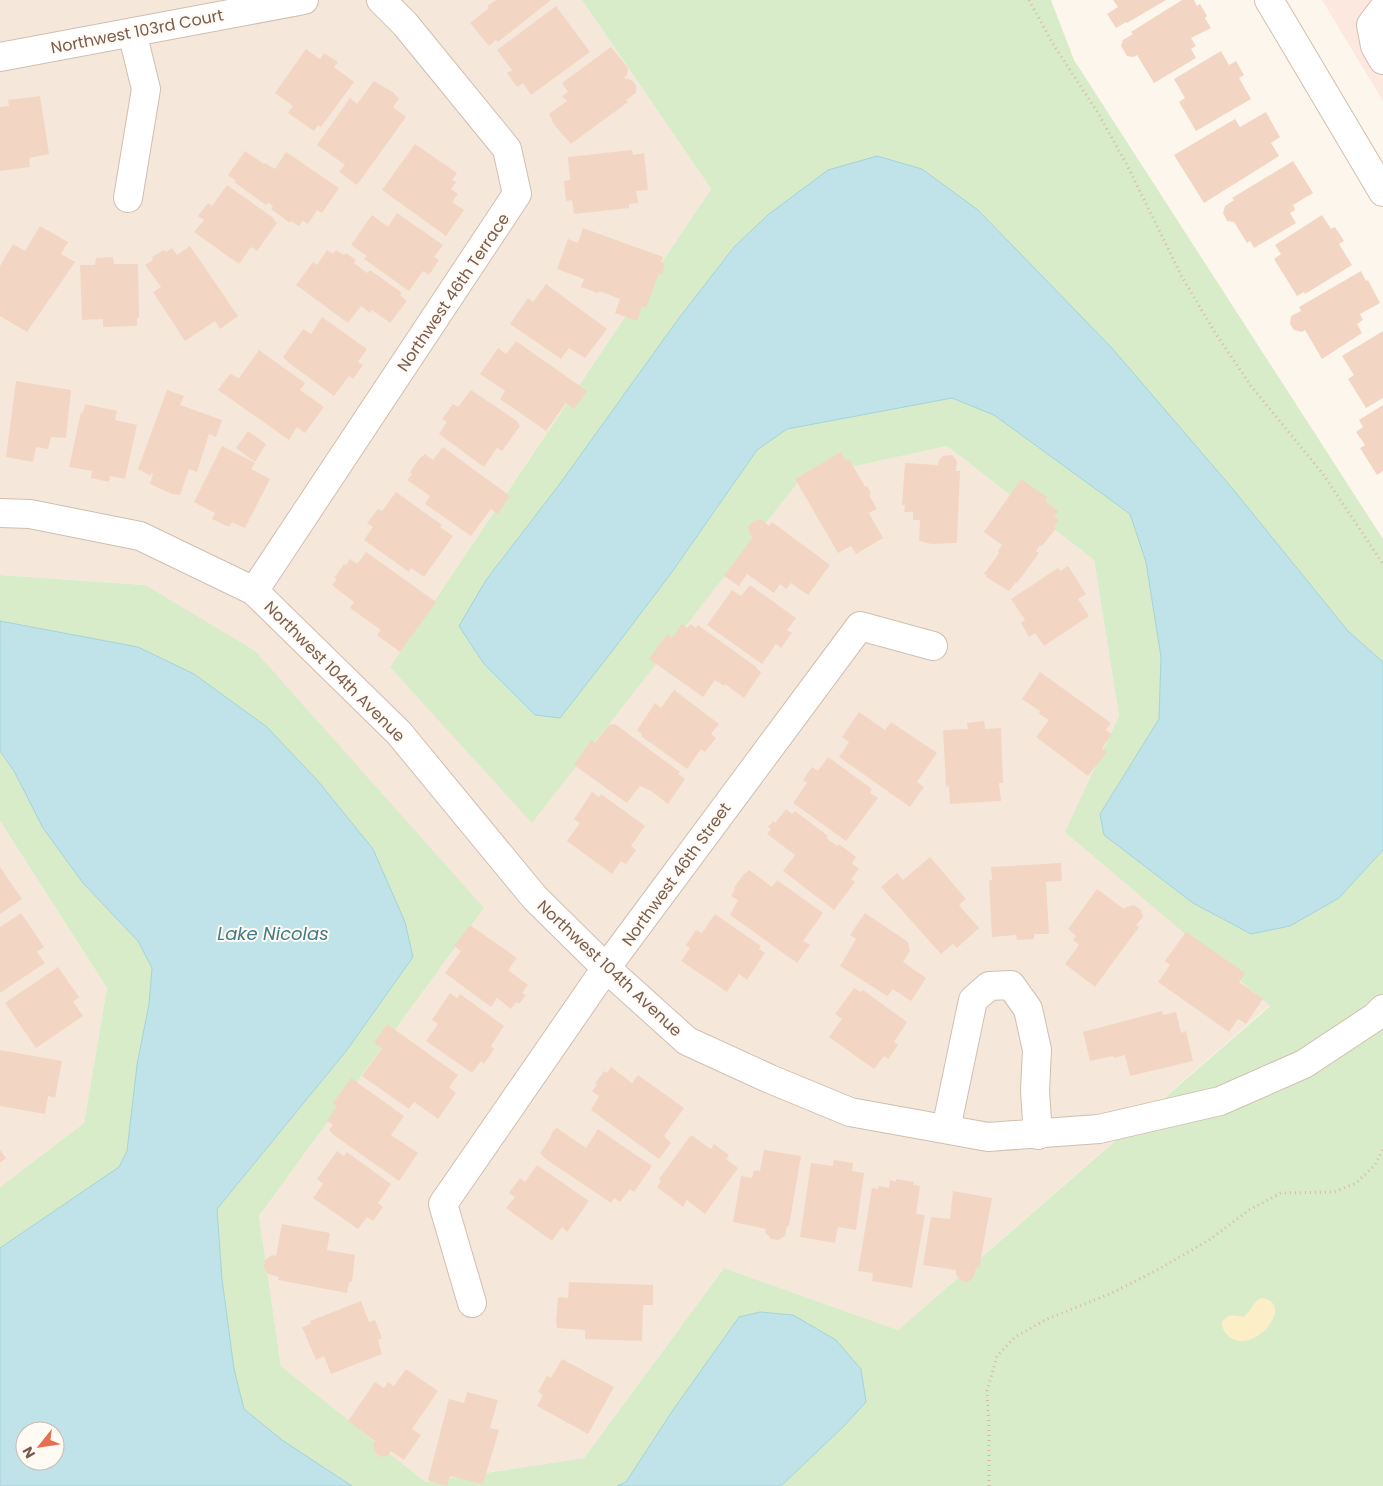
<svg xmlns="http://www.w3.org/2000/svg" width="1383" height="1486" viewBox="0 0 1383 1486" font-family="Poppins,sans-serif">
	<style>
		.residential { fill: #f5e8da }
		.commercial { fill: #fde8e0 }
		.green { fill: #d8ecc9; fill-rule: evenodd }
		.sand { fill: #fcefc7 }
		.water { fill: #bfe3e8; stroke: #a5d3da; fill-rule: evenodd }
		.building { fill: #f3d5c3 }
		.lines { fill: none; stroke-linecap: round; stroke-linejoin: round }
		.minor-casing { stroke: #d1beb0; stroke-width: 30 }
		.path { stroke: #d9b8a5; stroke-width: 3; stroke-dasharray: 1 4; stroke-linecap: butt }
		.minor { stroke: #fff; stroke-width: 28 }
		.labels { text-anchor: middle; stroke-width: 4; stroke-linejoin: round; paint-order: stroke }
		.street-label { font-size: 16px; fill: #7a5c4d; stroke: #fffaf3 }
		.water-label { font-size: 18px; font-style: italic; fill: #437c86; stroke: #fffaf3 }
	</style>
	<rect width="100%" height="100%" fill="#fdf6ec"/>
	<path class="residential" d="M0,0h582l129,189 -321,478 411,-189 146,-32 147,114 25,156 -53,116 204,173 -372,325 -174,-62 -140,190 -160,24 -143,-116 -22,-150 225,-308 -339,-323 -145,-10z
		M0,821l107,167 -23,135 -84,64z"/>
	<path class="commercial" d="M1322,0h61v101z"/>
	<path class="green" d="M582,0h469l23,60 309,479v947h-1383v-299l84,-64 23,-135 -107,-167v-246l145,10 110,66 229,257 -225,308 22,150 144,116 159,-24 140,-190 174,62 372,-324 -205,-174 54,-116 -25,-156 -147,-114 -146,32 -269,345 -142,-156 321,-478zM25,1431h30v30h-30z"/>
	<path class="sand" d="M1262,1298c34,5 -6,56 -31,40 -6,-4 -9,-9 -9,-16 6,-8 12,-7 21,-5 9,-5 9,-16 19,-19z"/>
	<path class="water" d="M877,156l45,13 56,41 133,137 121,141 116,143 35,31v188l-44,48 -49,28 -39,8 -58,-31 -89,-68 -4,-21 59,-95 2,-62 -15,-95 -16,-48 -136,-99 -42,-17 -165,31 -30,21 -85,122 -59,78 -53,68 -25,-3 -51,-51 -25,-38 27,-46 73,-95 120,-167 56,-72 34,-32 59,-44z
		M0,621l138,26 56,27 73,53 51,54 55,68 32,73 8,35 -66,93 -130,159 5,70 12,90 10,40 38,31 70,46h-352v-238l119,-81 8,-16 10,-86 12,-61 3,-36 -14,-27 -55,-58 -40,-55 -29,-57 -14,-20zM25,1431h30v30h-30z
		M760,1312l33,3 43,25 25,29 5,33 -22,24 -63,60h-164l9,-4 47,-72 66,-93z"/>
	<path class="building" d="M496,0h55l-53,42 -2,-2 -7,6 -19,-23 19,-15 -2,-2z
		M1113,0h53l-39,23 -1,-1 -10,6 -9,-14 11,-7z
		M1182,0h12l3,6 3,-2 7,12 -2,2 6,10 -20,10 5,8 -5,3 5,9 -42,25 -17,-28 -4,2 -6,-1 -6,-10 2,-6 10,-6 -2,-2z
		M556,6l34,46 -59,43 -8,-12 -6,4 -10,-14 5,-3 -15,-20z
		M611,47l17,21 -1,7 -3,3 8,2 4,6v7l-10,7 2,2 -57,42 -16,-18 -6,-12 18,-13 -5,-5 6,-4 -6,-9z
		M306,49l14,10 4,-6 14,9 -4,5 20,15 -33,45 -3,-2 -4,6 -26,-18 5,-7 -18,-13z
		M1221,51l8,14 7,-4 8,14 -5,3 12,21 -55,32 -17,-29 6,-4 -11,-19z
		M374,81l20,12 5,6 -6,8 13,10 -49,68 -18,-13 6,-7 -28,-20 33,-47 7,6z
		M40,96l9,58 -20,4 1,9 -30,4v-64l9,-1 -1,-6z
		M1266,112l14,25 -9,6 8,13 -75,47 -30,-48 61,-36 5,8z
		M415,144l42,29 -5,7 4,2 -5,7 7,5 -6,8 12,8 -18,26 -64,-46z
		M632,150l1,5 11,-2 4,37 -12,1 2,12 -9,1v4l-55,6 -2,-14 -6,1 -2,-20 6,-1 -2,-23z
		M245,151l19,13 1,-1 10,6 11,-17 53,36 -17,25 -5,-3 -9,14 -5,-3 -4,5 -8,-5 -1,2 -19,-14 2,-3 -5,-3 -2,2 -32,-23 2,-1 -8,-6z
		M1293,161l20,32 -20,12 2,5 -5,3 6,10 -42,25 -4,-7 -3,2 -13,-21 -7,-1 -4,-8 2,-7 9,-6 -2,-2z
		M227,185l45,32 5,6 -20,28 -6,-4 -12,17 -45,-32 10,-12 -6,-4 10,-13 4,3z
		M397,213l46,32 -9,12 5,3 -10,15 -6,-4 -14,20 -45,-32 3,-3 -16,-11 21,-30 16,12z
		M1322,215l9,14 4,-2 9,14 -5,3 13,21 -47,29 -1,-2 -7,4 -23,-37 7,-5 -6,-9z
		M40,226l28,16 -7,12 14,8 -48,70 -27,-16v-50l13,-22 12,7z
		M583,228l80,29 -2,5 4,2 -3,11 -3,-2 -13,35 -4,-2 -5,15 -22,-8 5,-14 -21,-8 -1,2 -17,-6 3,-8 -27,-10 11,-30 10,4z
		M190,246l48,70 -18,13 -5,-8 -30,20 -32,-49 8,-5 -16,-22 8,-5 -1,-3 12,-7 2,2 6,-4 5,7z
		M327,250l6,4 3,-4 8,5 2,-2 10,7 -2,3 13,10 3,-3 32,23 -2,2 7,6 -17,22 -18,-13 -2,3 -9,-7 -13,17 -52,-38 17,-23 4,3z
		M113,257l1,7h24l1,54h-2v8l-34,1v-8l-21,1 -2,-55h15l1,-7z
		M1361,271l5,10 2,-1 12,23 -20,11 3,6 -6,4 5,9 -40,26 -17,-29 -3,2 -8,-2 -4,-6 1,-8 10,-5 -2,-4z
		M546,284l61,45 -22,29 -16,-10 -8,11 -51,-35 18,-26 5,4z
		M322,317l45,32 -9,13 5,3 -10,14 -4,-3 -15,20 -45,-33 -6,-6 20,-28 8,5z
		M1383,331v67l-17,10 -18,-29 6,-4 -12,-19z
		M516,341l71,50 -13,18 -8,-6 -20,28 -46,-32 5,-8 -25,-17 18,-26 8,6z
		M259,350l46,33 -5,7 24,17 -19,26 -8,-6 -8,13 -71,-50 12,-16 9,4z
		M16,381l55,9 -5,48 -15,-1 -3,12 -12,-2 -3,15 -27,-5z
		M167,390l17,6 -4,9 42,15 -6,17 -7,-3 -12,38 -8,-3 -9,26 -8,-1 -22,-10 3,-10 -2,-1v3l-13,-7z
		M471,390l46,31 3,5 -18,25 -5,-3 -13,19 -45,-33 8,-12 -5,-3 11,-15 5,3z
		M85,404l32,7 -2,9 22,5 -12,54 -15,-3 -1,6 -18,-4 1,-7 -23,-4 12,-55 2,1z
		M1383,405v66l-6,4 -17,-27 5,-3 -9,-13 7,-5 -4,-7z
		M248,431l18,13 -11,18 -19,-14z
		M222,446l33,17 -4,6 19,10 -25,49 -13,-6 -3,5 -17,-8 3,-6 -21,-11z
		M443,447l67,49 -12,18 -7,-5 -20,27 -46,-32 5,-8 -23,-16 5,-6 -2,-2 9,-13 6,-5 8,6z
		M841,452l5,9 3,-2 16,28 2,-1 4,7 -2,2 8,14 -8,4 14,25 -27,16 -5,-8 -13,7 -43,-74z
		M952,455l5,6 -1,10h4l-3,72 -26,1 -12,-3 1,-21h-7v-8h-9l1,-7h-3l3,-42 33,2 1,-5 4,-4z
		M1021,479l26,18 -2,4 13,10 -4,6 5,3 -5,6 2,2 -14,18 -2,-1 -4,6 3,2 -22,30 -1,-1 -7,9 -23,-14 1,-2 -3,-1 15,-21 -1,-2 4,-6 -18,-13z
		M396,492l46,33 -2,2 13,9 -29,41 -13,-9 -2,4 -45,-32 9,-13 -6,-4 11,-14 4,2z
		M761,519l8,7 3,-4 58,43 -22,30 -17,-12 -5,6 -6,-5 -6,9 -27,-19 -8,12 -15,-10 29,-39 -3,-2 -2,-8 5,-6z
		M366,552l70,50 -36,50 -23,-17 4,-5 -31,-22 4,-6 -22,-17 5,-6 -3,-1 10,-14 2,1 4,-6 7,5z
		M1068,566l18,28 -8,5 11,17 -45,30 -9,-13 -6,4 -8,-14 4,-3 -14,-21 47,-31 2,3z
		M750,585l46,33 -9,12 5,3 -11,15 -5,-4 -14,20 -55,-39 25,-35 9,6z
		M682,624l5,4 4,-4 5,4 2,-3 57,41 6,7 -17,25 -19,-14 -1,2 -9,-6 -12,17 -54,-38 18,-25 5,4z
		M1040,672l71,51 -5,7 6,4 -10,14 5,4 -19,24 -52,-39 13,-17 -10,-6 1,-3 -18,-12z
		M674,690l45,34 -8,10 5,4 -11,14 -4,-3 -14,20 -46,-33 1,-2 -5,-4 18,-27 6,5z
		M859,712l26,18 6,-8 46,31 -20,29 7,5 -14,20 -71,-50 10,-15 -7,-5z
		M984,721l1,8 16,-1 2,55h-4l2,18 -51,3 -1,-18 -3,1 -3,-57 25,-1 -1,-6z
		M615,724l65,48 -2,2 7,5 -17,25 -17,-13 -11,-5 -13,17 -53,-38 17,-25 4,3 14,-18z
		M828,757l44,32 -2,4 8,5 -32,43 -53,-38 14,-20 -4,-3 9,-13 6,4z
		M592,792l7,5 2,-3 44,32 -14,20 5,4 -10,14 -5,-3 -9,13 -45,-33 13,-18 -6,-4z
		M786,809l6,5 3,-3 33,25 -2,2 11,8 2,-2 17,13 -4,6 7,6 -8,10 4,3 -21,28 -51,-39 12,-16 -28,-21 4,-5 -3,-2 5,-6 2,2z
		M930,857l36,42 -7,6 20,23 -22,20 -4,-4 -12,10 -60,-67 16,-14 6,7z
		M1061,863l1,18 -16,1 3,52h-15v5l-17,1 -1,-5 -24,2 -3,-57h3l-1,-13z
		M0,867l22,32 -22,15z
		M749,870l23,17 5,-7 46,33 -20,28 7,4 -13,18 -67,-48 8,-15 -7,-4 4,-7 -1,-1 9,-13z
		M1097,889l27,20 2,-2 8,-2 7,5 2,7 -7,8 3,2 -44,60 -30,-23 14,-19 -6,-5 3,-4 -8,-7z
		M21,913l23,34 -7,5 8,11 -45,30v-66z
		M865,913l43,29 2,9 -7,11 23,16 -15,23 -18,-12 -6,7 -47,-30 16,-27 -6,-4z
		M715,914l46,32 -2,3 6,4 -18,27 -8,-6 -12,18 -46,-31 9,-13 -4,-3 10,-15 6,3z
		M470,925l47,33 -9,12 20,15 -6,8 4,2 -7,9 -3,-2 -5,7 -14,-11 -6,9 -46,-34 16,-22 -7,-5z
		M1186,932l59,41 -6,9 24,17 -17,25 -8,-5 -9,13 -71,-50 12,-17 -5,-4z
		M58,967l21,30 -6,5 10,14 -47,32 -31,-45z
		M854,988l7,4 2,-2 44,32 -13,20 4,3 -10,14 -4,-3 -10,13 -45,-32 13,-18 -7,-5z
		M450,993l7,5 3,-4 44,32 -13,20 3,3 -10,15 -3,-3 -9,12 -46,-32 12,-17 -6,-4z
		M1162,1011l1,4 13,-3 5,21 5,-2 7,30 -63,15 -5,-21 -11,3 -1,-2 -23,5 -7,-29z
		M387,1024l71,51 -9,12 7,6 -18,26 -24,-17 -5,7 -47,-33 20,-28 -8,-5z
		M0,1050l62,11 -7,37 -7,-2 -3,18 -45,-8z
		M611,1067l21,16 6,-8 46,33 -20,28 7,7 -12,16 -68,-49 8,-14 -7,-5 5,-6 -2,-1 9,-13 3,2z
		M351,1078l53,38 -13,19 27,18 -19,28 -64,-45 -6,-6 4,-5 -6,-4 10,-15 -4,-3z
		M557,1128l29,20 12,-19 54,37 -18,26 -4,-3 -10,13 -6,-4 -3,5 -64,-43 -7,-7 10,-15 3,-7z
		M691,1135l20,14 3,-5 15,11 -3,4 12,9 -33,46 -18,-14 -4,7 -26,-20 4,-6 -2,-2z
		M0,1150l6,8 -6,5z
		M764,1150l37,6 -12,70h-2l-2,10 -7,4 -7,-1 -6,-7 1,-3 -33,-7 8,-46 11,2 2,-8 6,1z
		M337,1151l7,5 3,-4 44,32 -13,19 5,4 -10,14 -6,-4 -9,12 -45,-31 10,-14 -6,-5z
		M834,1160l19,3 -1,8 12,2 -8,57 -18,-3 -3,16 -35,-6 11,-74 22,3z
		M537,1165l52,36 -22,31 -5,-5 -10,14 -46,-33 9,-11 -6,-4 11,-15 5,4z
		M896,1179l18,3 -1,3 7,1 -4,28 9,1 -13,73 -40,-7 1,-8 -15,-2 14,-83 6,1 1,-3 10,2 1,-8 6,2z
		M953,1191l39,7 -13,70 -3,-1 -2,10 -6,5 -8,-2 -4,-6v-4l-33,-5 8,-48 19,2z
		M282,1224l48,9 -3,17 28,5 -3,27h-3l-2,11 -69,-13 1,-3 -11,-3 -4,-7 1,-7 7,-5 4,1z
		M569,1282l84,3v20h-10l-1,36 -57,-2v-9l-28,-2 -1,-7 2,-24 10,1z
		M361,1301l8,21 6,-2 7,18 -4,2 4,14 -51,20 -7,-18 -8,4 -14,-33 9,-3 -1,-3z
		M562,1359l52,28 -26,47 -51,-28 6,-11 -5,-3 9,-16 4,2z
		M406,1369l32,22 -26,38 9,6 -17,25 -13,-9 -3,4 -7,2 -6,-5 -2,-8 2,-3 -27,-20 27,-39 9,6 4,-6 6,4z
		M467,1392l31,8 -8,28 9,2 -16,54 -33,-8 -3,10 -19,-6 21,-81 15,4z"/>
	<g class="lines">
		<defs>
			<path id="minor" d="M1269,0l114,192
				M1383,9l-12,16 4,21 8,14
				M0,57l304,-57
				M128,198l18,-109 -14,-57
				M0,513l30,1 110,22 114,55 145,142 136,165 71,70 81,73 83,38 80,33 138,25 111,-8 121,-28 84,-37 71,-47 8,-8
				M254,591l263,-397 -10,-45 -102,-125 -24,-24
				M946,1129l27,-129 16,-14 22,-1 17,24 9,41 -2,41 3,44
				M472,1303l-29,-99 163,-236 254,-342 73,20"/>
		</defs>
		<use href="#minor" class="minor-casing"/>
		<path class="path" d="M1029,0l24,44 45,69 29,52 55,112 32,54 37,55 72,88 60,90
			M989,1486v-57l-2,-38 10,-35 18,-19 32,-18 65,-26 45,-23 52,-30 40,-30 32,-17 53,-1 22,-9 19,-18 8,-16"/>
		<use href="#minor" class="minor"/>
	</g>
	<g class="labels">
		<g class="street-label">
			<text transform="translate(137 31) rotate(-11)" y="6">Northwest 103rd Court</text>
			<text transform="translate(453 292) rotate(-56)" y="6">Northwest 46th Terrace</text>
			<text transform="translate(335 671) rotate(45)" y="6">Northwest 104th Avenue</text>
			<text transform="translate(676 874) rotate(-54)" y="6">Northwest 46th Street</text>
			<text transform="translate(610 968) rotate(43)" y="6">Northwest 104th Avenue</text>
		</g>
		<g class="water-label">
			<text x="273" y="940">Lake Nicolas</text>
		</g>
	</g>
	<g transform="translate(40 1446) rotate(240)"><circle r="24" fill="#fffaf3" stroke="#cabbb1"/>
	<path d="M0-4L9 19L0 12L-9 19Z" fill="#e76f51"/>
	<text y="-8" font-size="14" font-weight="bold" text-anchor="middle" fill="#7a5c4d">N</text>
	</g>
</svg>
